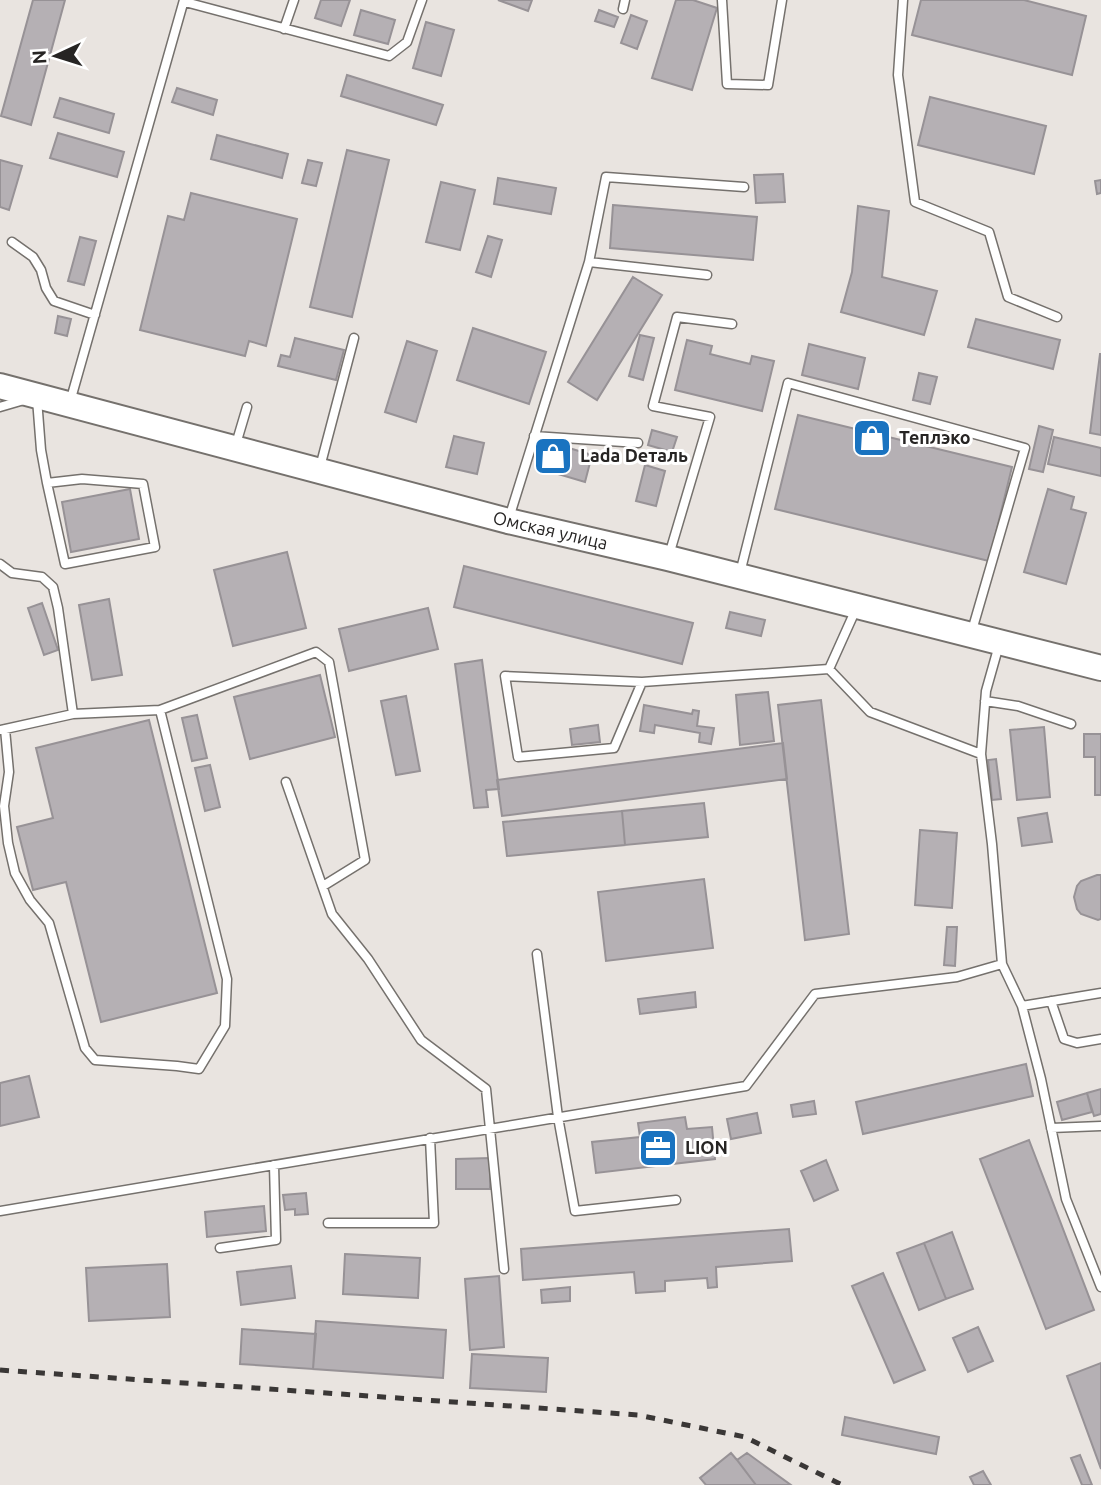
<svg xmlns="http://www.w3.org/2000/svg" width="1101" height="1485" viewBox="0 0 1101 1485" font-family="Ubuntu,sans-serif">
	<style>
		.building { fill: #b5b0b4; stroke: #979296; stroke-width: 2 }
		.lines { fill: none; stroke-linecap: round; stroke-linejoin: round }
		.lane-casing { stroke: #75716d; stroke-width: 11 }
		.primary-casing { stroke: #75716d; stroke-width: 28 }
		.lane { stroke: #fff; stroke-width: 8 }
		.primary { stroke: #fff; stroke-width: 24 }
		.rail { stroke: #3a3736; stroke-width: 5; stroke-dasharray: 9 9; stroke-linecap: butt }
		.labels { text-anchor: middle; stroke-width: 6; stroke-linejoin: round; paint-order: stroke }
		.poi-label { font-size: 18px; font-weight: bold; fill: #262423; stroke: #fff; text-anchor: start }
		.street-label { font-size: 18px; fill: #262423; stroke: #fff }
	</style>
	<rect width="100%" height="100%" fill="#e9e4e0"/>
	<path class="building" d="M33,0h32l-34,125 -30,-9z
		M321,0h29l-9,26 -26,-8z
		M498,0h34l-4,11z
		M676,0h17l24,8 -25,82 -40,-12z
		M921,0h103l62,16 -14,59 -160,-40z
		M361,10l34,10 -7,24 -34,-9z
		M599,10l19,7 -4,10 -19,-6z
		M631,15l16,6 -10,28 -16,-6z
		M426,22l28,8 -13,46 -28,-8z
		M347,75l96,30 -7,20 -95,-29z
		M177,88l40,12 -4,15 -41,-13z
		M930,97l116,29 -12,48 -116,-29z
		M60,98l54,16 -5,19 -55,-16z
		M58,133l66,19 -7,25 -67,-19z
		M217,135l71,19 -6,24 -71,-19z
		M347,150l42,10 -37,157 -42,-10z
		M0,160l22,6 -13,44 -9,-3z
		M308,160l14,3 -6,23 -14,-3z
		M783,174l2,28 -29,1 -2,-28z
		M498,178l58,10 -5,26 -57,-10z
		M1101,180v13l-4,1 -2,-13z
		M441,182l34,8 -15,60 -34,-8z
		M191,193l106,26 -31,127 -17,-5 -4,15 -105,-26 28,-114 16,4z
		M613,205l144,12 -4,43 -143,-12z
		M858,206l31,5 -7,66 55,14 -13,44 -83,-23 11,-40z
		M488,236l14,4 -11,37 -15,-5z
		M80,237l16,4 -12,44 -16,-4z
		M633,277l29,18 -65,105 -29,-18z
		M58,316l13,3 -4,17 -12,-3z
		M976,319l84,21 -7,29 -85,-22z
		M473,328l73,24 -17,52 -72,-24z
		M640,335l14,3 -11,42 -14,-4z
		M295,338l49,12 -8,30 -58,-14 3,-11 9,2z
		M687,340l25,6 -2,8 40,10 2,-8 22,5 -12,50 -87,-21z
		M407,341l30,10 -21,71 -31,-10z
		M809,344l56,14 -7,31 -56,-14z
		M1100,354h1v81l-11,-2z
		M919,373l18,4 -7,27 -17,-4z
		M798,415l214,52 -23,94 -214,-52z
		M1039,426l14,4 -10,42 -14,-3z
		M652,430l25,7 -5,15 -24,-7z
		M454,436l30,7 -7,31 -31,-7z
		M1054,437l47,11v28l-53,-12z
		M546,441l46,14 -7,27 -47,-14z
		M645,465l20,6 -9,35 -20,-5z
		M130,489l9,50 -68,13 -9,-50z
		M1048,489l26,8 -3,12 15,4 -20,71 -42,-12z
		M287,552l19,76 -73,18 -19,-76z
		M464,566l229,57 -11,41 -228,-57z
		M109,599l13,76 -30,5 -13,-75z
		M42,603l16,47 -14,5 -16,-47z
		M428,608l10,41 -89,22 -10,-42z
		M730,612l35,8 -4,16 -35,-8z
		M482,660l17,129 -13,1 2,17 -14,1 -19,-144z
		M320,675l15,62 -85,22 -16,-62z
		M768,692l6,49 -34,4 -4,-50z
		M406,696l14,75 -24,4 -15,-74z
		M821,700l28,234 -44,6 -27,-235z
		M644,705l48,9 1,-4 6,1 -2,15 17,2 -3,16 -12,-2 1,-9 -45,-8 -1,8 -14,-2z
		M197,715l10,43 -15,3 -10,-43z
		M149,720l68,273 -116,29 -35,-140 -33,8 -16,-63 36,-9 -17,-70z
		M598,725l2,17 -28,3 -2,-16z
		M1044,727l6,70 -33,3 -7,-70z
		M1084,734h17v61h-6v-38h-11z
		M783,743l4,36 -285,37 -5,-36z
		M996,759l5,40 -9,1 -4,-40z
		M210,765l10,42 -15,4 -10,-43z
		M704,803l4,34 -83,8 -3,-34z
		M622,811l3,34 -118,11 -4,-34z
		M1047,813l5,29 -30,4 -4,-28z
		M920,830l37,3 -5,75 -37,-3z
		M1097,875h4v44l-3,1 -17,-6 -4,-5 -3,-12 3,-11 4,-5z
		M704,879l9,69 -107,13 -8,-69z
		M947,927h10l-2,39 -11,-1z
		M695,992l1,15 -56,7 -2,-15z
		M1026,1064l7,32 -170,38 -7,-32z
		M29,1076l10,41 -39,9v-43z
		M1101,1089v25l-7,2 -7,-23z
		M1087,1093l5,19 -30,8 -5,-18z
		M814,1101l2,13 -23,3 -2,-12z
		M757,1113l4,20 -30,6 -4,-20z
		M685,1117l2,12 25,-2 3,32 -119,14 -4,-31 48,-5 -2,-14z
		M1029,1140l65,170 -48,19 -66,-170z
		M490,1158v31h-34v-30z
		M826,1160l12,30 -24,11 -13,-30z
		M306,1193l2,21 -13,1v-6l-10,1 -2,-15z
		M264,1206l2,25 -59,6 -2,-25z
		M789,1229l3,32 -76,6 1,20 -9,1 -1,-10 -42,3v10l-29,2 -2,-21 -111,8 -2,-31z
		M952,1232l21,57 -27,10 -22,-56z
		M924,1243l22,56 -27,11 -22,-57z
		M345,1254l75,4 -2,40 -75,-4z
		M167,1264l3,53 -81,4 -3,-53z
		M291,1266l4,32 -54,7 -4,-33z
		M883,1273l42,97 -31,13 -42,-97z
		M499,1276l5,71 -34,3 -5,-71z
		M570,1287v14l-28,2 -1,-13z
		M316,1321l130,9 -3,48 -130,-9z
		M978,1327l15,34 -25,11 -15,-34z
		M242,1329l74,5 -3,35 -73,-5z
		M472,1354l76,4 -2,34 -76,-4z
		M1101,1363v106l-34,-93z
		M845,1417l94,20 -3,17 -94,-19z
		M731,1453l6,7 19,25h-50l-6,-7z
		M747,1453l44,32h-35l-19,-25z
		M1080,1455l12,30h-10l-11,-27z
		M983,1471l8,14h-17l-4,-8z"/>
	<g class="lines">
		<defs>
			<path id="lane" d="M722,0l5,84 41,1 14,-85
				M903,0l-5,75 17,127 74,30 19,65 49,20
				M185,2l204,54 18,-14 15,-42
				M623,9l2,-9
				M284,29l10,-29
				M12,242l21,15 8,13 5,18 8,13 41,14
				M589,262l17,-85 138,10
				M37,399l4,51 6,33 35,-4 61,5 12,63 -90,17 -18,-81
				M70,402l114,-402
				M0,407l24,-7
				M534,436l104,7
				M236,444l11,-37
				M320,467l34,-129
				M509,518l80,-256 118,13
				M669,555l41,-138 -57,-11 24,-89 55,7
				M0,564l12,9 30,4 11,10 5,21 15,106
				M740,573l48,-190 237,65 -54,186
				M999,645l-13,46 -5,63 11,90 10,120 20,42 79,-13
				M829,669l41,43 111,42
				M642,682l-137,-6 13,81 96,-9 28,-66 187,-13 27,-60
				M985,701l33,5 53,18
				M5,729l4,43 -5,34 4,37 7,30 15,27 19,23 36,125 10,12 82,6 22,3 26,-43 2,-47 -67,-269
				M1,730l72,-16 87,-4 156,-58 13,10 36,198 -42,26
				M286,782l46,132 36,45 53,81 65,49 18,180
				M537,954l21,163 17,94 101,-11
				M1051,1001l13,38 13,4 24,-4
				M1022,1006l19,73 25,120 35,88
				M1051,1128l50,-2
				M0,1211l746,-125 69,-92 142,-17 45,-13
				M328,1223h106l-4,-85
				M220,1248l56,-8 -2,-75"/>
			<g id="primary">
				<path id="s1" d="M0,386l508,135 160,37 433,110"/>
			</g>
		</defs>
		<use href="#lane" class="lane-casing"/>
		<use href="#primary" class="primary-casing"/>
		<use href="#lane" class="lane"/>
		<use href="#primary" class="primary"/>
		<path class="rail" d="M0,1370l638,45 107,22 97,48"/>
	</g>
	<defs>
		<symbol id="shop-square" viewBox="-11 -11 22 22"><rect x="-9" y="-9" width="18" height="18" rx="4" fill="#1a73c0" stroke="#fff"/><path d="M-5-2.5h2.3a2.7 3.5 0 0 1 5.4 0H5L5.5 6h-11ZM-1.5-2.5h3a1.5 2.3 0 0 0-3 0Z" fill="#fff"/></symbol>
		<symbol id="office-square" viewBox="-11 -11 22 22"><rect x="-9" y="-9" width="18" height="18" rx="4" fill="#1a73c0" stroke="#fff"/><path d="M-6-3h4V-5.5h4V-3h4V5H-6ZM-1-4.5V-3h2v-1.5ZM-6 0V1H6V0Z" fill="#fff"/></symbol>
	</defs>
	<g fill-rule="evenodd">
		<use href="#shop-square" x="850" y="416" width="44" height="44"/>
		<use href="#shop-square" x="531" y="434" width="44" height="44"/>
		<use href="#office-square" x="636" y="1126" width="44" height="44"/>
	</g>
	<g class="labels">
		<g class="poi-label">
			<text x="899" y="444">Теплэко</text>
			<text x="580" y="462">Lada Dеталь</text>
			<text x="685" y="1154">LION</text>
		</g>
		<g class="street-label">
			<text dy="6" stroke="none"><textPath href="#s1" startOffset="569">Омская улица</textPath></text>
		</g>
	</g>
	<g transform="translate(56 56) rotate(266)" stroke="#ffffff" stroke-width="5" paint-order="stroke">
	<path d="M0-5L12 26L0 18L-12 26Z" fill="#262423"/>
	<text y="-10" font-size="19" font-weight="bold" text-anchor="middle" fill="#262423">N</text>
	</g>
</svg>
